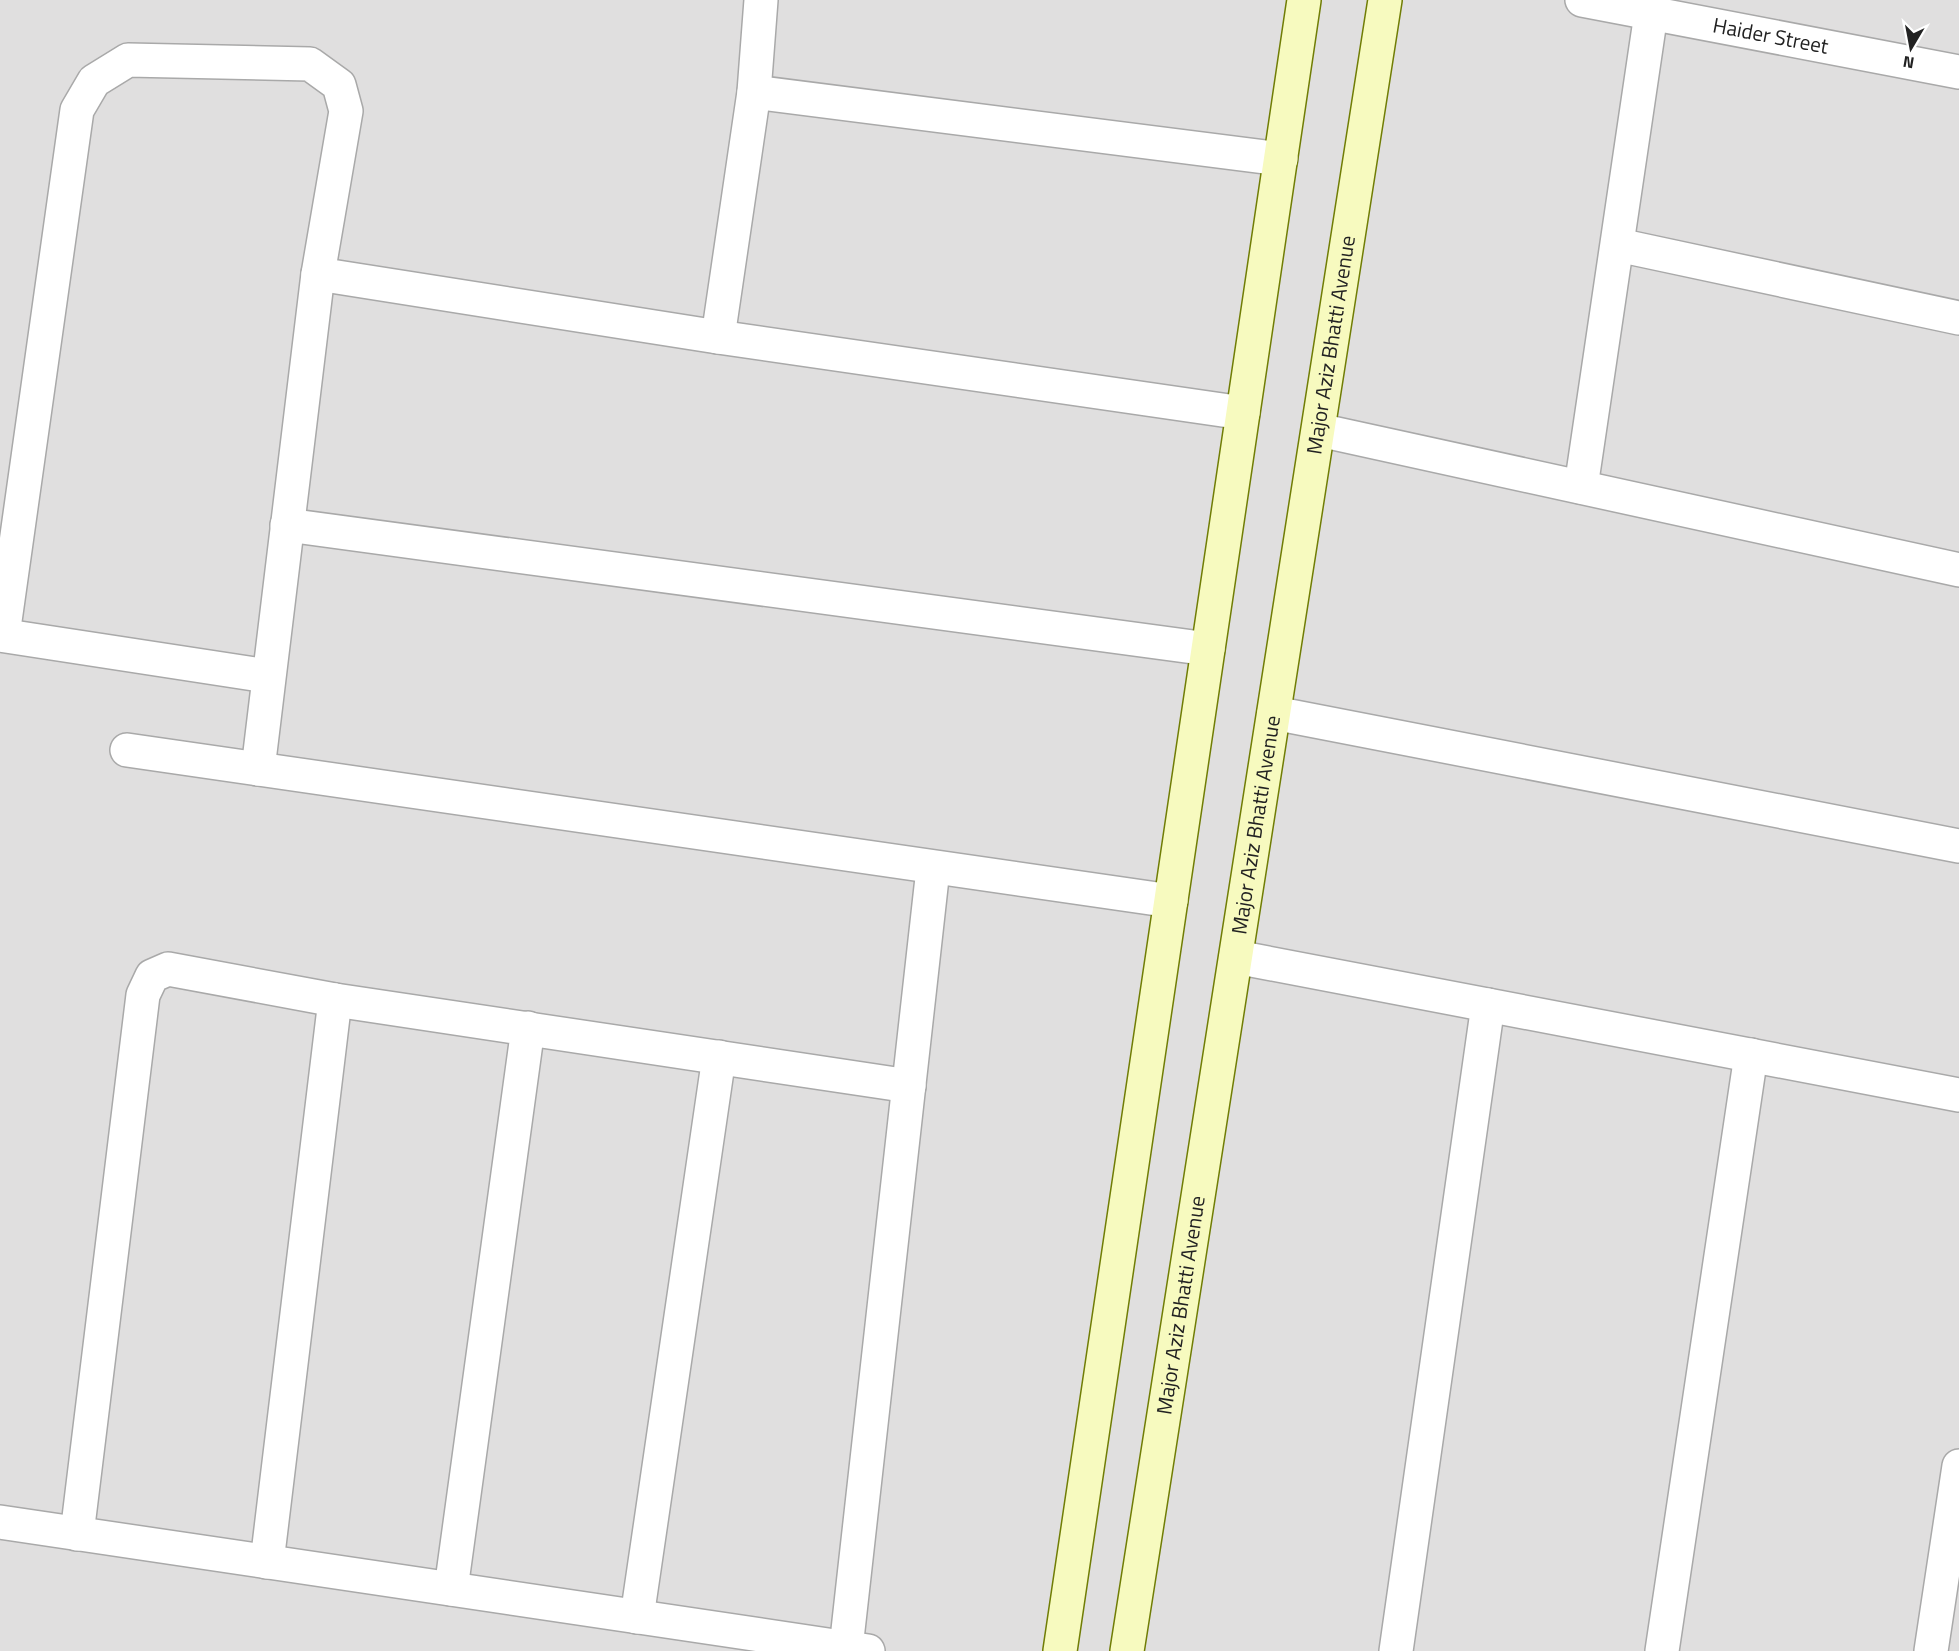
<svg xmlns="http://www.w3.org/2000/svg" width="1959" height="1651" viewBox="0 0 1959 1651" font-family="'Titillium Web',sans-serif">
	<style>
		.residential { fill: #e0dfdf }
		.lines { fill: none; stroke-linecap: round; stroke-linejoin: round }
		.minor-casing { stroke: #a9a9a9; stroke-width: 36 }
		.secondary-casing { stroke: #707d05; stroke-width: 36 }
		.minor { stroke: #fff; stroke-width: 33 }
		.secondary { stroke: #f7fabf; stroke-width: 33 }
		.labels { text-anchor: middle; stroke-width: 5; stroke-linejoin: round; paint-order: stroke }
		.street-label { font-size: 21px; fill: #222; stroke: #fff }
	</style>
	<rect width="100%" height="100%" fill="#f2efe9"/>
	<path class="residential" d="M0,0h1959v1651h-1959z"/>
	<g class="lines">
		<defs>
			<g id="minor">
				<path id="s1" d="M1582,0l377,72"/>
				<path d="M754,92l527,67"/>
				<path d="M1618,245l341,73"/>
				<path d="M318,274l400,63 525,76"/>
				<path d="M718,337l36,-245 7,-92"/>
				<path d="M1319,430l640,140"/>
				<path d="M1581,487l72,-487"/>
				<path d="M287,525l921,124"/>
				<path d="M0,635l267,41"/>
				<path d="M3,635l74,-525 17,-29 34,-21 182,4 29,21 7,26 -28,163 -60,495"/>
				<path d="M1274,713l685,133"/>
				<path d="M127,750l1044,151"/>
				<path d="M1236,957l723,138"/>
				<path d="M0,1522l868,129"/>
				<path d="M77,1534l66,-539 9,-19 16,-7 167,31 574,86"/>
				<path d="M267,1562l68,-562"/>
				<path d="M451,1589l77,-561"/>
				<path d="M637,1617l82,-560"/>
				<path d="M846,1648l87,-779"/>
				<path d="M1396,1651l92,-646"/>
				<path d="M1662,1651l89,-596"/>
				<path d="M1931,1651l28,-185"/>
			</g>
			<g id="secondary">
				<path d="M1060,1651l244,-1651"/>
				<path id="s2" d="M1127,1651l258,-1651"/>
			</g>
		</defs>
		<use href="#minor" class="minor-casing"/>
		<use href="#secondary" class="secondary-casing"/>
		<use href="#minor" class="minor"/>
		<use href="#secondary" class="secondary"/>
	</g>
	<g class="labels">
		<g class="street-label">
			<text dy="7" stroke="none"><textPath href="#s1" startOffset="192">Haider Street</textPath></text>
			<text dy="7" stroke="none"><textPath href="#s2" startOffset="1322">Major Aziz Bhatti Avenue</textPath></text>
			<text dy="7" stroke="none"><textPath href="#s2" startOffset="836">Major Aziz Bhatti Avenue</textPath></text>
			<text dy="7" stroke="none"><textPath href="#s2" startOffset="350">Major Aziz Bhatti Avenue</textPath></text>
		</g>
	</g>
	<g transform="translate(1911 48) rotate(190)" stroke="#ffffff" stroke-width="4.5" paint-order="stroke">
	<path d="M0-4.5L10 22L0 15L-10 22Z" fill="#222222"/>
	<text y="-9" font-size="16" font-weight="bold" text-anchor="middle" fill="#222222">N</text>
	</g>
</svg>
